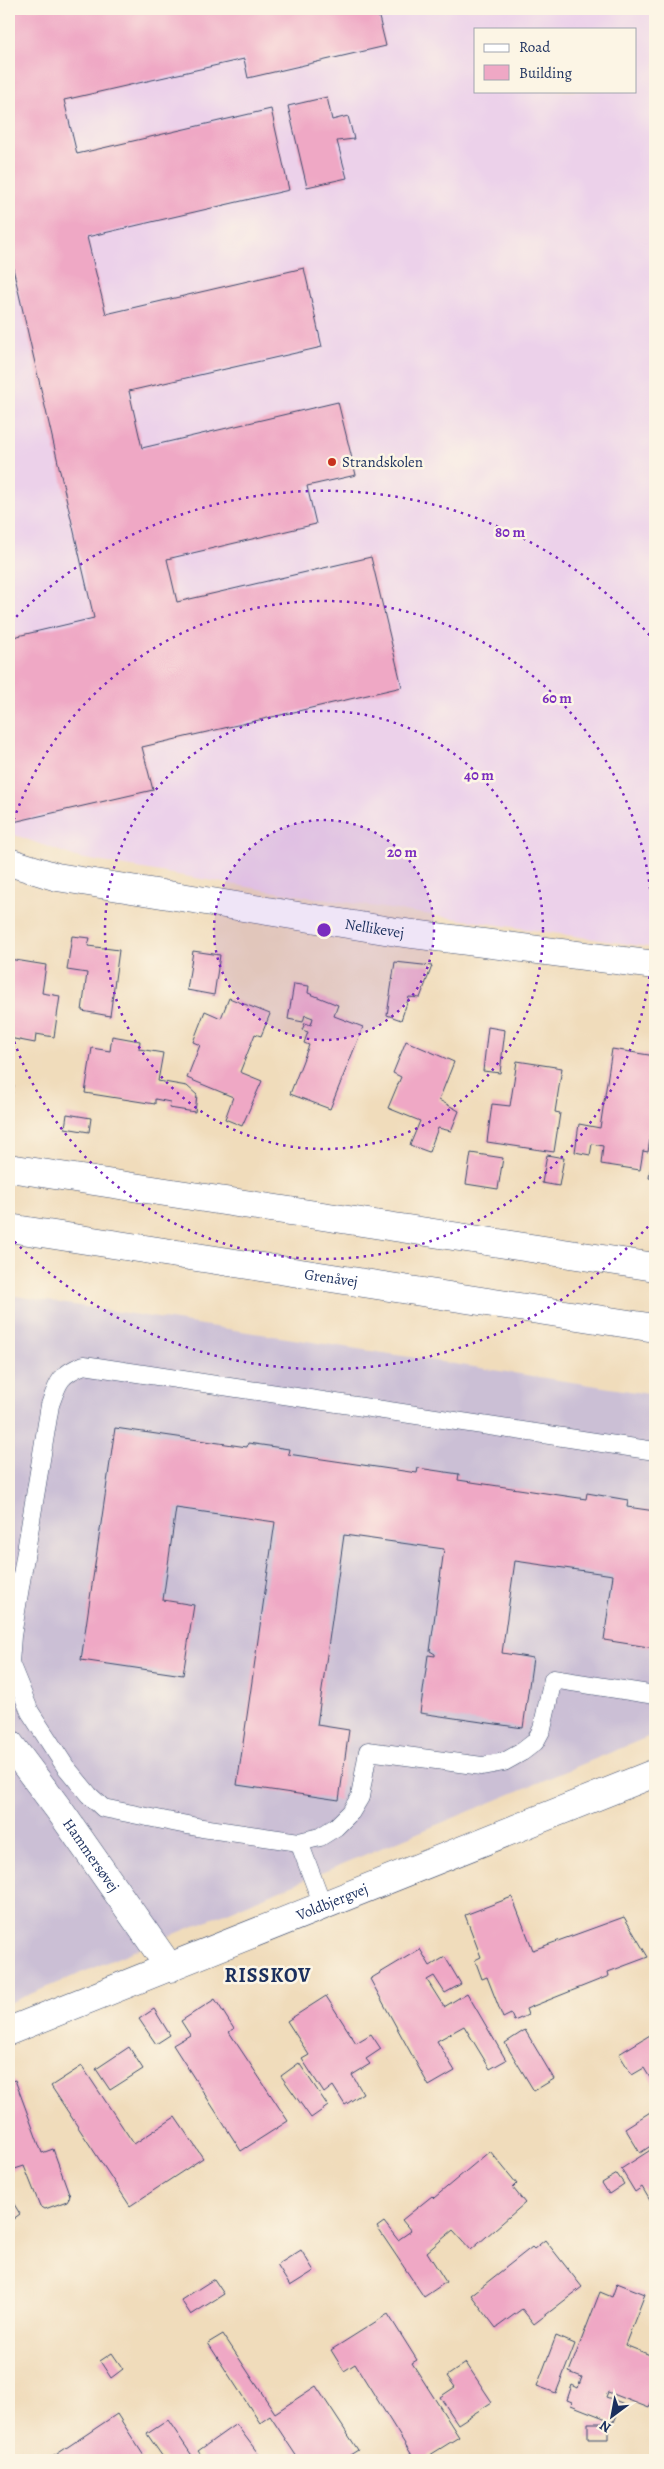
<svg xmlns="http://www.w3.org/2000/svg" width="664" height="2469" viewBox="0 0 664 2469" font-family="Alegreya,serif">
	<style>
		.built { fill: #ecd1ea; fill-rule: evenodd }
		.industrial { fill: #cbbfd5 }
		.building { fill: #efa8c5 }
		.lines { fill: none; stroke-linecap: round; stroke-linejoin: round }
		.service-casing { stroke: #3b496c; stroke-width: 19 }
		.minor-casing { stroke: #3b496c; stroke-width: 29 }
		.secondary-casing { stroke: #3b496c; stroke-width: 29 }
		.service { stroke: #fff; stroke-width: 18 }
		.minor { stroke: #fff; stroke-width: 28 }
		.secondary { stroke: #fff; stroke-width: 28 }
		.ring { fill: none; stroke: #7b2cbf; stroke-width: 2.5; stroke-dasharray: 2.5 5 }
		.poi-dot { fill: #c8321e; stroke: #fcf5e5; stroke-width: 2 }
		.labels { text-anchor: middle; stroke-width: 5; stroke-linejoin: round; paint-order: stroke }
		.poi-label { font-size: 15px; fill: #1b2f5e; stroke: #fcf5e5; text-anchor: start }
		.street-label { font-size: 15px; fill: #1b2f5e; stroke: #fcf5e5 }
		.district-label { font-size: 20px; font-weight: bold; letter-spacing: 1px; fill: #1b2f5e; stroke: #fcf5e5 }
		.centre { fill: #7b2cbf; stroke: #fcf5e5; stroke-width: 2.5 }
		.ring-label { font-size: 15px; text-anchor: middle; font-weight: bold; fill: #7b2cbf; stroke: #fcf5e5; stroke-width: 5; stroke-linejoin: round; paint-order: stroke }
	</style>
	<rect width="100%" height="100%" fill="#fcf5e5"/>
	<filter id="ink" filterUnits="userSpaceOnUse"><feTurbulence type="fractalNoise" baseFrequency=".02" numOctaves="2"/><feDisplacementMap in="SourceGraphic" scale="10" xChannelSelector="R" yChannelSelector="G"/><feConvolveMatrix kernelMatrix="1 2 1 2 8 2 1 2 1" color-interpolation-filters="sRGB"/></filter>
	<filter id="wash" filterUnits="userSpaceOnUse"><feTurbulence type="fractalNoise" baseFrequency=".0096" numOctaves="4" result="noise"/><feDisplacementMap in="SourceGraphic" scale="20" xChannelSelector="R" yChannelSelector="G"/><feGaussianBlur stdDeviation="1.12" result="paint"/><feColorMatrix in="noise" values="0 0 0 0 0 0 0 0 0 0 0 0 0 0 0 0 0 1.4 0 .05"/><feComposite in="paint" operator="in"/></filter>
	<g filter="url(#wash)">
		<rect width="100%" height="100%" fill="#f0dcbb"/>
		<path class="built" d="M9,9h646v939l-372,-55 -204,-35 -70,-25zM475,29h160v62h-160z"/>
		<path class="industrial" d="M9,1295l646,100v339l-646,269z"/>
		<g id="blocks">
			<path class="building" d="M9,9h368l9,37 -138,32 -4,-19 -180,41 13,54 194,-45 18,81 -202,47 19,77 198,-46 18,79 -193,44 13,57 196,-46 18,73 -49,11 9,38 -149,35 10,43 194,-45 31,130 -260,60 11,43 -144,33v-185l85,-20 -85,-367z
				M327,97l5,23 16,-4 6,23 -17,2 10,37 -40,9 -19,-81z
				M9,933h3l-2,14h-1z
				M72,936l18,2 -2,8 31,4 -9,66 -28,-5 5,-38 -20,-3z
				M193,951l27,4 -6,40 -27,-5z
				M9,959l37,6 -4,28 18,3 -6,41 -18,-3 -1,9 -26,-5z
				M395,962l37,4 -12,32 -11,-1 -8,23 -14,-5z
				M294,984l15,2 -1,7 30,12 -4,11 29,11 -33,82 -40,-15 19,-49 -5,-2 4,-11 -6,-2 3,-7 6,2 2,-7 -8,-3 -2,7 -15,-3z
				M229,998l41,16 -9,22 -6,-2 -15,38 22,9 -20,45 -17,-7 8,-22 -46,-19 13,-33 -7,-3 12,-31 16,7z
				M488,1027l17,3 -5,43 -17,-2z
				M112,1036l28,5 -1,8 24,4 -5,28 29,5 10,9 -2,17 -26,-4 1,-6 -15,-3v5l-70,-11 7,-45 18,3z
				M406,1041l48,21 -15,38 20,11 -8,20 -13,-3 -9,24 -19,-7 10,-24 -32,-13 13,-31 -8,-4z
				M612,1049l43,7v51l-7,45 -5,-1 -3,19 -39,-6 2,-18 -11,-2 -2,11 -15,-3 4,-28 21,4z
				M517,1061l45,7 -7,44 5,1 -6,39 -67,-10 5,-38 18,2z
				M9,1085h5l-4,23 -1,-1z
				M67,1114l24,4 -2,14 -24,-4z
				M654,1147h1v32l-6,-1z
				M471,1153l32,5 -5,31 -32,-5z
				M547,1155l17,3 -5,28 -17,-3z
				M115,1428l132,19 1,-4 41,6 -1,5 129,19 1,-5 41,6 -1,6 128,19 1,-6 41,7 -1,7 28,4v137l-51,-8 9,-65 -98,-14 -13,92 31,5 -10,70 -103,-15 8,-58 7,1v-2l-5,-3 14,-102 -100,-14 -27,190 32,5 -10,70 -102,-15 38,-263 -99,-14 -13,92 31,5 -11,70 -102,-15z
				M512,1897l21,53 91,-33 24,40 -40,15 1,4 -83,33 2,6 -14,6 -3,-7 -8,4 -16,-41 -5,2 -7,-19 6,-3 -16,-42z
				M420,1949l10,17 15,-9 16,27 -16,9 -11,-17 -7,4 17,27 23,-14 39,67 -16,9 -26,-43 -27,15 18,30 -26,15 -59,-107z
				M326,1996l30,47 15,-9 10,15 -15,10 4,5 -18,11 11,18 -18,12 -12,-19 -9,7 -22,-34 7,-4 -22,-34z
				M215,1999l19,30 -5,3 59,89 -47,30 -68,-106 17,-10 -9,-14z
				M154,2009l16,26 -14,9 -17,-25z
				M525,2030l29,49 -20,12 -29,-48z
				M655,2032v54l-11,-18 -12,7 -13,-21z
				M129,2047l14,22 -33,21 -14,-21z
				M299,2063l29,43 -17,12 -30,-42z
				M82,2066l52,78 41,-27 28,41 -73,48 -79,-120z
				M15,2080l27,73 11,-4 17,47 -3,5 -22,8 -5,-3 -16,-40 -15,5v-89z
				M655,2109v34l-15,10 -15,-25z
				M655,2147v62l-13,-22 -7,5 -14,-23z
				M490,2151l27,33 -4,4 12,15 -54,47 -18,-20 -26,22 19,30 -22,15 -47,-70 7,-5 14,18 13,-9 -9,-11 30,-24 2,2z
				M617,2174l7,10 -15,10 -7,-11z
				M9,2196l11,18 -11,8z
				M545,2240l37,47 -48,37 -12,-15 -26,19 -25,-33 61,-48 2,2z
				M301,2250l13,21 -24,15 -13,-21z
				M214,2279l10,15 -33,21 -10,-15z
				M617,2283l28,11 -20,51 30,12v35l-6,16 -41,-16 -2,5 16,6 -8,19 -43,-17 1,-3 -5,-2 5,-15 6,3 4,-11 -13,-5 31,-80 12,5z
				M388,2314l29,46 -5,3 47,74 -37,23h-7l-60,-96 -11,7 -13,-21z
				M223,2334l52,79 41,-27 42,64 -16,10h-43l-29,-44 -10,7 -52,-80z
				M556,2336l19,8 -19,49 -19,-7z
				M112,2353l11,16 -12,9 -11,-17z
				M466,2363l26,39 -34,22 -18,-27 15,-10 -8,-11z
				M117,2414l27,42 -6,4h-90z
				M168,2420l27,40h-30l-18,-26z
				M588,2423h20v16h-20z
				M236,2424l27,36h-58l-7,-9z"/>
		</g>
	</g>
	<g filter="url(#ink)">
		<use href="#blocks" fill-opacity="0" stroke="#3b496c" stroke-width="1"/>
		<g class="lines">
			<defs>
				<path id="service" d="M655,1451l-571,-86c-24,9 -26,17 -34,40l-38,231 -2,27 20,49 35,54 24,29 14,13 99,20 97,14 21,-5 16,-10 15,-15 9,-15 8,-46 114,15 22,-4 18,-10 13,-10 7,-13 11,-50 102,16
					M299,1842l24,64"/>
				<g id="minor">
					<path id="s1" d="M9,862l48,15 340,55 258,33"/>
					<path id="s2" d="M9,1743l51,68 110,157"/>
					<path id="s3" d="M9,2031l646,-258"/>
				</g>
				<g id="secondary">
					<path d="M9,1168l646,99"/>
					<path id="s4" d="M9,1228l646,100"/>
				</g>
			</defs>
			<use href="#service" class="service-casing"/>
			<use href="#minor" class="minor-casing"/>
			<use href="#secondary" class="secondary-casing"/>
			<use href="#service" class="service"/>
			<use href="#minor" class="minor"/>
			<use href="#secondary" class="secondary"/>
		</g>
	</g>
	<circle cx="324" cy="930" r="110" fill="#7b2cbf" fill-opacity=".12"/>
	<g class="ring">
		<circle cx="324" cy="930" r="110"/>
		<circle cx="324" cy="930" r="219"/>
		<path d="M9 834A329 329 0 1 1 9 1026"/>
		<path d="M653 1221A439 439 0 0 1 11 1238M11 622A439 439 0 0 1 653 639"/>
	</g>
	<circle class="poi-dot" cx="332" cy="462" r="5"/>
	<g class="labels">
		<g class="poi-label">
			<text x="342" y="467">Strandskolen</text>
		</g>
		<g class="street-label">
			<text dy="5" stroke="none"><textPath href="#s1" startOffset="372">Nellikevej</textPath></text>
			<text dy="5" stroke="none"><textPath href="#s4" startOffset="326">Grenåvej</textPath></text>
			<text dy="5" stroke="none"><textPath href="#s2" startOffset="139">Hammersøvej</textPath></text>
			<text dy="5" stroke="none"><textPath href="#s3" startOffset="348">Voldbjergvej</textPath></text>
		</g>
		<g class="district-label">
			<text x="268" y="1982">RISSKOV</text>
		</g>
	</g>
	<circle cx="324" cy="930" r="8" class="centre"/>
	<g class="ring-label">
		<text x="510" y="537">80 m</text>
		<text x="557" y="703">60 m</text>
		<text x="479" y="780">40 m</text>
		<text x="402" y="857">20 m</text>
	</g>
	<rect width="664" height="2469" fill="none" stroke="#fcf5e5" stroke-width="30"/>
	<rect x="474" y="28" width="162" height="65" fill="#fcf5e5" stroke="#a2a6af"/>
	<rect x="484" y="44" width="25" height="8" fill="#ffffff" stroke="#a2a6af"/>
	<text x="519" y="52" font-size="15" fill="#1b2f5e">Road</text>
	<rect x="484" y="65" width="25" height="15" fill="#efa8c5" stroke="#a2a6af"/>
	<text x="519" y="78" font-size="15" fill="#1b2f5e">Building</text>
	<g transform="translate(612 2416) rotate(212)" stroke="#fcf5e5" stroke-width="4" paint-order="stroke">
	<path d="M0-4L9 19L0 12L-9 19Z" fill="#1b2f5e"/>
	<text y="-8" font-size="14" font-weight="bold" text-anchor="middle" fill="#1b2f5e">N</text>
	</g>
</svg>
